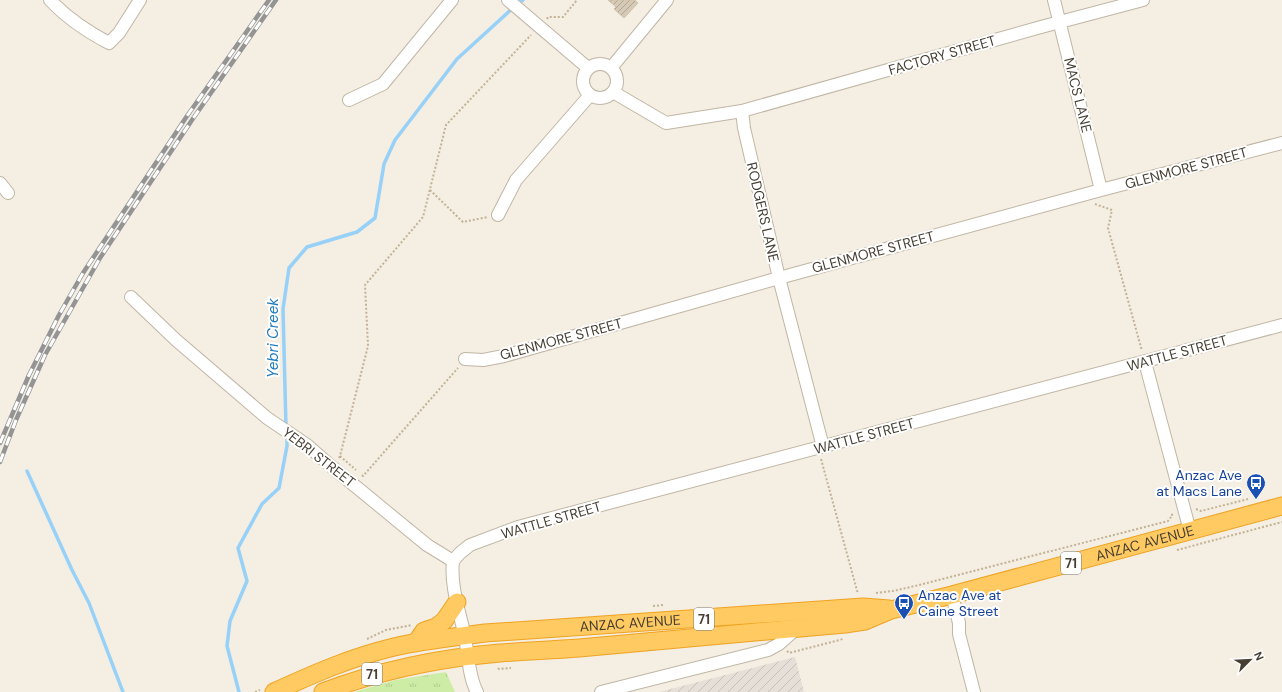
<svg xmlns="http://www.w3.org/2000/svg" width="1282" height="692" viewBox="0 0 1282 692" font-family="'DM Sans',sans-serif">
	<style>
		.industrial { fill: url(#industrial-furrows) }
		.grass { fill: url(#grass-tufts) }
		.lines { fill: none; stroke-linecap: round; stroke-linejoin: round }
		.stream { stroke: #97d1f8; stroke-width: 3.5 }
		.building { fill: url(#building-hatch); stroke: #d2c2a9 }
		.minor-casing { stroke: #c0b6a4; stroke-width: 14 }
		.highway-casing { stroke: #efa321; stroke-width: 19 }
		.path { stroke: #c3b294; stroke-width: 2; stroke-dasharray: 2 2; stroke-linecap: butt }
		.minor { stroke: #fff; stroke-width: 12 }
		.highway { stroke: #ffca62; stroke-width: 17 }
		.rail-casing { stroke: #949494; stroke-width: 4.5 }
		.rail { stroke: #fff; stroke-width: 3; stroke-dasharray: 9; stroke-linecap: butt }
		.labels { text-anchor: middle; stroke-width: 4; stroke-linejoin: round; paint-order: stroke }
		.shield { fill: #fff; stroke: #7e7870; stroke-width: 1 }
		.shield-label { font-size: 13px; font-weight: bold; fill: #463e32 }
		.street-label { font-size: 14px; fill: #463e32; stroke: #fff }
		.transit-label { font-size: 14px; fill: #164399; stroke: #fff; text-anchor: end }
		.water-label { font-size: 15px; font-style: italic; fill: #207bbd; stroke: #fff }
	</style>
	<defs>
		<pattern id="industrial-furrows" width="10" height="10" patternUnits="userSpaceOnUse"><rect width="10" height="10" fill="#e5dfd8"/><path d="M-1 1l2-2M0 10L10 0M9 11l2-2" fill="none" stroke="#c6c0ba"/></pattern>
		<pattern id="grass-tufts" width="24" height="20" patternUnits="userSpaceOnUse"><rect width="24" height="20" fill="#cdeda6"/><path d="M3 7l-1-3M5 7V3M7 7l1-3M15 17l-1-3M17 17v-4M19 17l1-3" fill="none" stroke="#b1cc8f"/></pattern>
		<pattern id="building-hatch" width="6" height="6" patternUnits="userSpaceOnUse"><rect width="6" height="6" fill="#d6cab7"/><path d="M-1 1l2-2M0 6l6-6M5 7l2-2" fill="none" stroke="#afa595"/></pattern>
	</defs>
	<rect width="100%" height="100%" fill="#f4eee3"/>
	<path class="industrial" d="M795,657l9,35h-145z"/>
	<path class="grass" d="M446,672l9,20h-101l41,-12z"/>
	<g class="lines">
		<path class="stream" d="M286,428l-3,-119 6,-41 18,-21 50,-15 18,-14 9,-54 11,-24 62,-81 58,-53 8,-6
			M27,471l45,99 17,33 34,89
			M239,692l-12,-46 3,-25 17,-40 -9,-33 24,-44 17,-16 8,-42v-12"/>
	</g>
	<path class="building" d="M608,0h27l3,3 -14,15 -10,-9 2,-2z"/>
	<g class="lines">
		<defs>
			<path id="minor" d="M50,0c18,19 36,31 59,43l10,-10 21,-33
				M508,0l80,68
				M1054,0l47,190
				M583 81a17 17 0 1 1 34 0a17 17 0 1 1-34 0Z
				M611,68l56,-68
				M613,92l53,31 76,-12 299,-84 102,-27
				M349,100l34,-16 69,-84
				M742,111l2,17 35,150 44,169
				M0,183l8,10
				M498,215l18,-35 74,-85
				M131,297l45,43 91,78 40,27 25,22 95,78 26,16
				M465,359l18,1 21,-4 275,-78 322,-88 181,-47
				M1145,362l45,169
				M453,561l7,-8 10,-8 48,-18 764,-202
				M453,561c-3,25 7,52 12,76 3,17 4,41 12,55
				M952,595l7,28v11l15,58
				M601,692l167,-42 11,-6 18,-16"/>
			<g id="highway">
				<path d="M417,641l7,-10 12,-4 8,-6 13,-19"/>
				<path id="s1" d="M274,692c39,-18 78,-35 120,-45 30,-7 61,-10 91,-14l378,-26 26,2"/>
				<path id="s2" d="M323,692c58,-22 116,-34 177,-39 26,-2 53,-3 79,-5 88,-8 177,-16 266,-24l20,-3 26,-11 61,-15 330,-89"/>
			</g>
		</defs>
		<use href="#minor" class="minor-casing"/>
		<use href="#highway" class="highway-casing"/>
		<path class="path" d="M547,19l1,-2h15l14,-17
			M430,190l33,32 25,-5
			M1095,204l17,6 -4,18 34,123
			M340,456l16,14
			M339,458l1,-2 28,-110 -3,-61 58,-68 23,-92 85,-90
			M821,459l37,135
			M362,475l1,1 95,-108
			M1196,509l5,2 47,-12
			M1177,550l105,-28
			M876,593l17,-2 26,-6 249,-64 3,-4v-2l4,-1
			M653,606l11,-1
			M930,616l10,1 5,-2
			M367,639l19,-9 26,-5
			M787,651l2,2 54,-14
			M498,668l1,1 12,-1
			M255,692l5,-2"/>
		<use href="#minor" class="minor"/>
		<use href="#highway" class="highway"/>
		<defs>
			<path id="rail" d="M0,443l29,-68 30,-60 24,-42 104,-157 82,-116
				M0,462l16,-42 29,-65 55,-97 92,-138 84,-120"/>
		</defs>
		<use href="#rail" class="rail-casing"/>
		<use href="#rail" class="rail"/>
	</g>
	<defs>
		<symbol id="bus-pin" viewBox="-11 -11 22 30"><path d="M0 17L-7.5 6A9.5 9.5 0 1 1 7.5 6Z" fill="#1a4fb4" stroke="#fff"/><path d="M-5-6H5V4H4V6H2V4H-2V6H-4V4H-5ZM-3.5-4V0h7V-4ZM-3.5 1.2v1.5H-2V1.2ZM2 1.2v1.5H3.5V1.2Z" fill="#fff"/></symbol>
	</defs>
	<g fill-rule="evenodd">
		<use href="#bus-pin" x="1245" y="472" width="22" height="30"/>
		<use href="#bus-pin" x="893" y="592" width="22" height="30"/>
	</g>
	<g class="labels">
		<g class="shield">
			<rect x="1061" y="552" width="20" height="22" rx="3"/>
			<rect x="694" y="608" width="20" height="22" rx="3"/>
			<rect x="362" y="663" width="20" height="22" rx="3"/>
		</g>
		<g class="shield-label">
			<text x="1071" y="568">71</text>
			<text x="704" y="624">71</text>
			<text x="372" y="679">71</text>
		</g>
		<g class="street-label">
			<text transform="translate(942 55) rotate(-16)" y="5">FACTORY STREET</text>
			<text transform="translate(1078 95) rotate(76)" y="5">MACS LANE</text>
			<text transform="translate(1186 168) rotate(-15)" y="5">GLENMORE STREET</text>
			<text transform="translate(763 212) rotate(77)" y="5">RODGERS LANE</text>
			<text transform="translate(873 252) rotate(-15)" y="5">GLENMORE STREET</text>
			<text transform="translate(561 339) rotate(-15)" y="5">GLENMORE STREET</text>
			<text transform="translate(1177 353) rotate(-15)" y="5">WATTLE STREET</text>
			<text transform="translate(864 436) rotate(-15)" y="5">WATTLE STREET</text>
			<text transform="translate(319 457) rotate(38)" y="5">YEBRI STREET</text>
			<text transform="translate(551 520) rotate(-16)" y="5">WATTLE STREET</text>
			<text dy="5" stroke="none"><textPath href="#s2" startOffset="839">ANZAC AVENUE</textPath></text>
			<text dy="5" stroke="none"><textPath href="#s1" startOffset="366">ANZAC AVENUE</textPath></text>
		</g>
		<g class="transit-label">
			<text x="1242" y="480">Anzac Ave<tspan x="1242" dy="16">at Macs Lane</tspan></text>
			<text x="918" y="600" text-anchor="start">Anzac Ave at<tspan x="918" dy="16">Caine Street</tspan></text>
		</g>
		<g class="water-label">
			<text transform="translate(273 338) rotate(-90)" y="5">Yebri Creek</text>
		</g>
	</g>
	<g transform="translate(1250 660) rotate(66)" stroke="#ffffff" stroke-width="3" paint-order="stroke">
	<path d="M0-3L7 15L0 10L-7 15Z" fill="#463e32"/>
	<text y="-6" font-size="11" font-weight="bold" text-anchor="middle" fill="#463e32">N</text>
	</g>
</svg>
